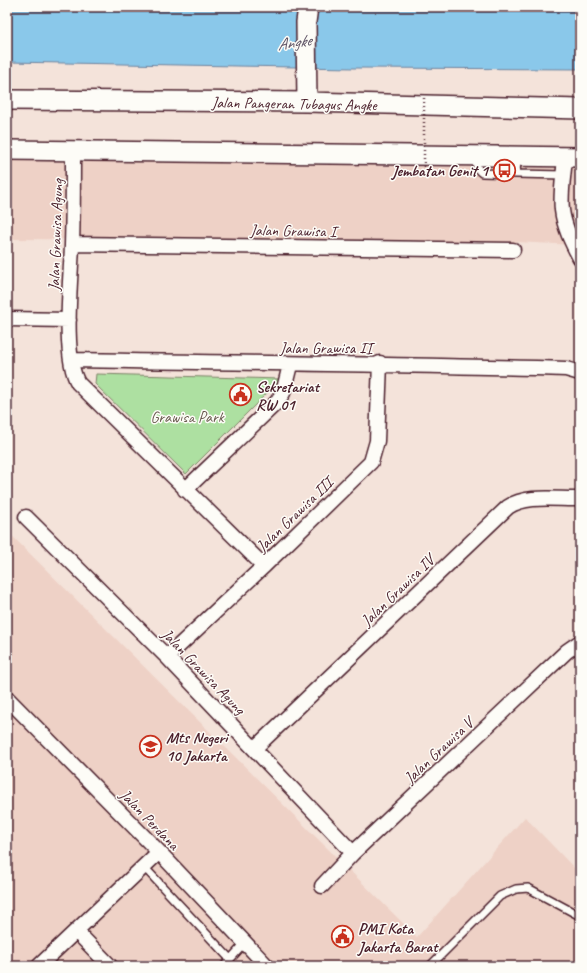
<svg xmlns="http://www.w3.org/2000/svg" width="587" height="973" viewBox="0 0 587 973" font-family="Caveat,sans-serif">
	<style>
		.built { fill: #eed1c6 }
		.green { fill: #ade0a1; stroke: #7c8066 }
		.water { fill: #8ac8ea; stroke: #70849e }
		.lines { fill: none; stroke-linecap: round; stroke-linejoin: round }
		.lane-casing { stroke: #4a1f2b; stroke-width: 10 }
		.street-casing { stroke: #4a1f2b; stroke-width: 17 }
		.secondary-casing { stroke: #4a1f2b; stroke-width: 22 }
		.lane { stroke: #fdfcf7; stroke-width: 7 }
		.street { stroke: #fdfcf7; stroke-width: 14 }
		.secondary { stroke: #fdfcf7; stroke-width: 19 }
		.path-bridge { stroke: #4a1f2b; stroke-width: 2.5; stroke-dasharray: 1 3; stroke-linecap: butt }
		.labels { text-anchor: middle; stroke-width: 3; stroke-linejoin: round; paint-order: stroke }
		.street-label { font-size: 16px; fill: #4a1f2b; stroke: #fdfcf7 }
		.poi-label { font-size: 16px; font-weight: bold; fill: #4a1f2b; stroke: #fdfcf7; text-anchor: start }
		.park-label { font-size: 16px; fill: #68594e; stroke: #fdfcf7 }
		.water-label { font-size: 17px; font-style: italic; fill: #5d5264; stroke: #fdfcf7 }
	</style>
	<rect width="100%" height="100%" fill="#f4e3da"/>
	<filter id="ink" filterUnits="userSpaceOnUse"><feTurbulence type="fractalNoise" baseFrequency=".025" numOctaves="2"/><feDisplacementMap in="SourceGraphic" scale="8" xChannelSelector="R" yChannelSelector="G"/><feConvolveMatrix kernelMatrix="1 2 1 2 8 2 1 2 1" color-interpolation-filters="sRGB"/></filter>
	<g filter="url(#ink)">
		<path class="built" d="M7,161l573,7v87l-6,-10 -58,-3 -509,-3z
			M7,531l410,406 108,-120 55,57v92h-573z"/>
		<path class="green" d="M96,374l185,5 -95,95 -91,-90z"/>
		<path class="water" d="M7,7h573v62l-227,-1 -346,-6z"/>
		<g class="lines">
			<defs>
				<path id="lane" d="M477,157c-1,7 -1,12 5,16l34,1
					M517,158l-1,16 48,1
					M144,867l86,92
					M224,966l21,-23
					M430,966l70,-70 16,-7 12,-1 52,28"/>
				<path id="street" d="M73,150c0,32 0,63 -1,95 -1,33 -10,111 6,138l186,183
					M565,157c-1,17 -5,36 -3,53 2,17 10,33 18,48
					M72,244l441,6
					M7,319l62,1
					M71,360c165,3 330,4 495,9l14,4
					M185,490l91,-87 7,-10 7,-28
					M26,517l141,140 186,196
					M167,657l97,-91 107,-104 6,-21 3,-78
					M7,698l152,154 108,114
					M255,748l253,-241c19,-13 50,-7 72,-8
					M322,886l31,-33 214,-202 13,-9
					M76,931l34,35
					M39,966l120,-114"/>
				<path id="secondary" d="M7,100l300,2 273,7
					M307,102l-1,-80 2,-15
					M7,150l573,7"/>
			</defs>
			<use href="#lane" class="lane-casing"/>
			<use href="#street" class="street-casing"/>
			<use href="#secondary" class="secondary-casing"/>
			<use href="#lane" class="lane"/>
			<use href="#street" class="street"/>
			<use href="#secondary" class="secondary"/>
			<path class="path-bridge" d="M424,171v-77"/>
		</g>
	</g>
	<defs>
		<symbol id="bus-ring" viewBox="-11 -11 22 22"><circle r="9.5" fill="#fdfcf7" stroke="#c8321e" stroke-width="1.5"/><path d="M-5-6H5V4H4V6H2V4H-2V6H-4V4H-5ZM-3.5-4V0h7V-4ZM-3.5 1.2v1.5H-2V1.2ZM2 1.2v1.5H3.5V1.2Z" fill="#c8321e"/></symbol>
		<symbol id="civic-ring" viewBox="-11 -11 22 22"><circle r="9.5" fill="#fdfcf7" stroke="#c8321e" stroke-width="1.5"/><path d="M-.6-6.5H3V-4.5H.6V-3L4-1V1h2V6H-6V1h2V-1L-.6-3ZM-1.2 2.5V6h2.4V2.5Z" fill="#c8321e"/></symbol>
		<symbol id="school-ring" viewBox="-11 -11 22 22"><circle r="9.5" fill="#fdfcf7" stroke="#c8321e" stroke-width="1.5"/><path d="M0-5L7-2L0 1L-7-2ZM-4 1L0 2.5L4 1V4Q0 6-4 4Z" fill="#c8321e"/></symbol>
	</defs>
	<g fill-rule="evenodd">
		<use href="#bus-ring" x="492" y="158" width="25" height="25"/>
		<use href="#civic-ring" x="228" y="382" width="25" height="25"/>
		<use href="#school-ring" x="138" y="734" width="25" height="25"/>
		<use href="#civic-ring" x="330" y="924" width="25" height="25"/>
	</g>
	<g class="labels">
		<g class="street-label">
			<text transform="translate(294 103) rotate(1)" y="6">Jalan Pangeran Tubagus Angke</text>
			<text transform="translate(293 230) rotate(1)" y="6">Jalan Grawisa I</text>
			<text transform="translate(55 235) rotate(-88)" y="6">Jalan Grawisa Agung</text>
			<text x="326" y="353">Jalan Grawisa II</text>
			<text transform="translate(294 514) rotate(-44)" y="6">Jalan Grawisa III</text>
			<text transform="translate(397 590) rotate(-44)" y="6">Jalan Grawisa IV</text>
			<text transform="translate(204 671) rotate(46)" y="6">Jalan Grawisa Agung</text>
			<text transform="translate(438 750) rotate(-43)" y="6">Jalan Grawisa V</text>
			<text transform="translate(150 819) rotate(46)" y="6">Jalan Perdana</text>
		</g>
		<g class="poi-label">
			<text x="488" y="176" text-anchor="end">Jembatan Genit 1</text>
			<text x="256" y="392">Sekretariat<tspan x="256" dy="18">RW 01</tspan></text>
			<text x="166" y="743">Mts Negeri<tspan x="166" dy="18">10 Jakarta</tspan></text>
			<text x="358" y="934">PMI Kota<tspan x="358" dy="18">Jakarta Barat</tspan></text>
		</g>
		<g class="park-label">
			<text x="187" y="422">Grawisa Park</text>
		</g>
		<g class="water-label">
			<text transform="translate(294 42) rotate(-8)" y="6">Angke</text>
		</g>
	</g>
	<rect width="587" height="973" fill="none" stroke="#fdfcf7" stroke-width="24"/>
	<rect x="12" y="12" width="563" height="949" fill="none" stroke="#4a1f2b" stroke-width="1.5" filter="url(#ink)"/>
</svg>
